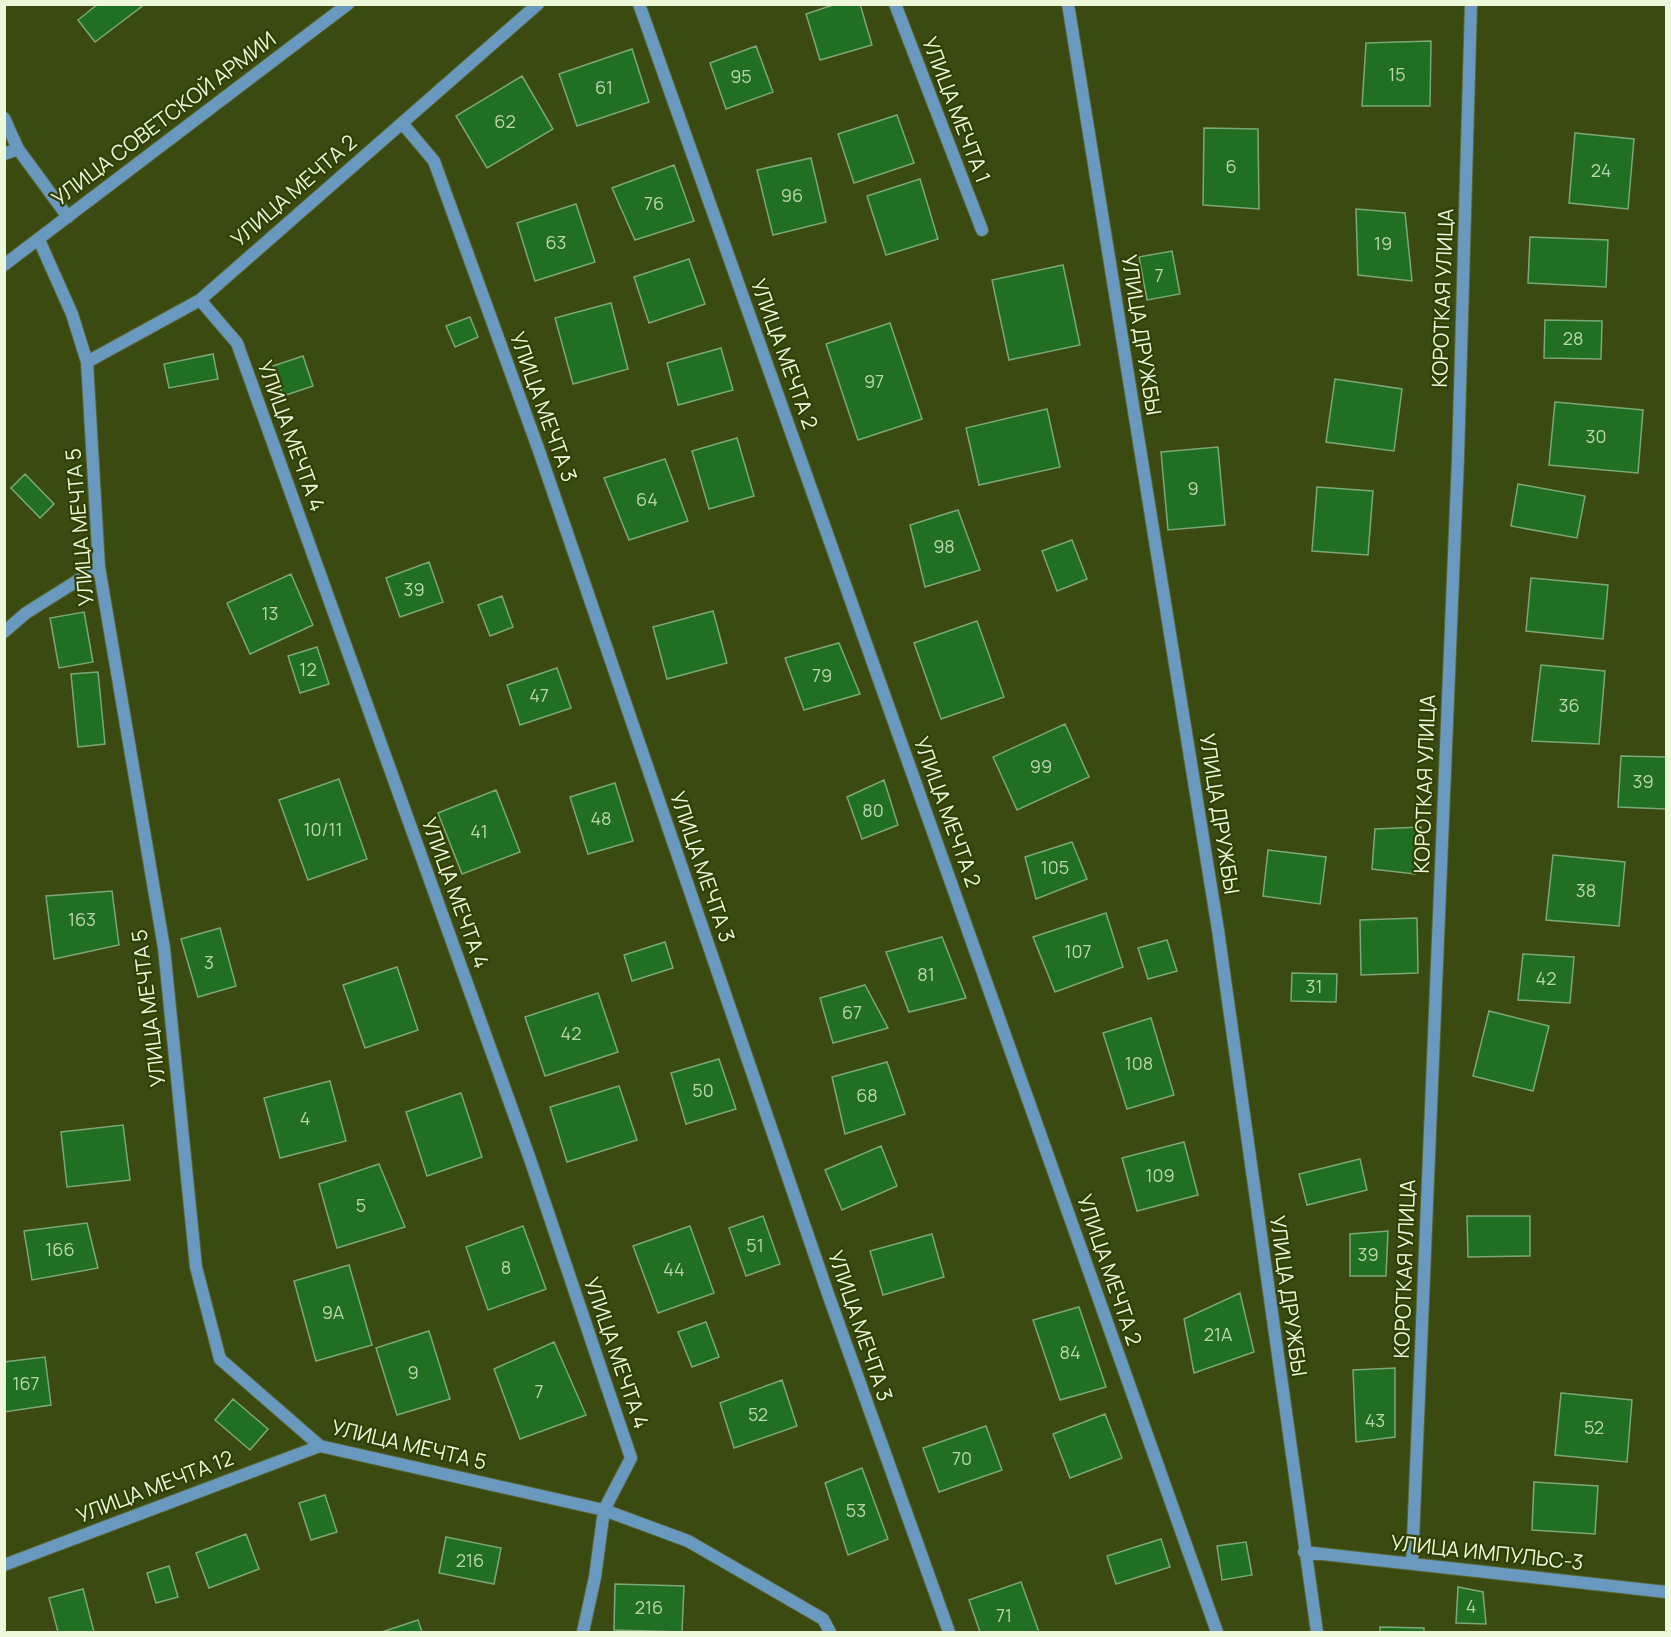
<svg xmlns="http://www.w3.org/2000/svg" width="1671" height="1637" viewBox="0 0 1671 1637" font-family="Manrope,sans-serif">
	<style>
		.building { fill: #216f22; stroke: #7ca879; stroke-width: 1.5 }
		.lines { fill: none; stroke-linecap: round; stroke-linejoin: round }
		.street-casing { stroke: #576631; stroke-width: 14 }
		.street { stroke: #6999bf; stroke-width: 12 }
		.labels { text-anchor: middle; stroke-width: 4.5; stroke-linejoin: round; paint-order: stroke }
		.number-label { font-size: 18px; fill: #bad6ac }
		.street-label { font-size: 21px; fill: #edf8da; stroke: #303f03 }
	</style>
	<rect width="100%" height="100%" fill="#3b4a11"/>
	<path class="building" d="M98,4h47l-50,38 -17,-22z
		M836,4h24l12,41 -52,15 -14,-46z
		M1431,41l-1,65h-68l4,-63z
		M756,46l17,46 -47,17 -16,-46z
		M632,49l17,53 -72,24 -18,-52z
		M522,76l31,53 -66,39 -31,-52z
		M897,115l17,48 -60,20 -16,-49z
		M1204,128l54,1 1,80 -56,-4z
		M1575,133l59,6 -6,70 -59,-6z
		M811,158l15,64 -53,13 -16,-65z
		M674,165l20,56 -59,19 -23,-52z
		M920,179l18,60 -52,16 -19,-59z
		M576,204l19,58 -60,19 -18,-58z
		M1356,209l49,4 7,68 -54,-6z
		M1530,237l78,3 -2,47 -78,-4z
		M1172,251l8,43 -33,6 -8,-43z
		M689,259l16,45 -56,19 -15,-46z
		M1063,265l17,80 -71,15 -17,-80z
		M611,303l17,66 -55,15 -18,-66z
		M470,317l8,20 -23,10 -9,-21z
		M1545,320l57,1 -1,38 -57,-1z
		M890,323l32,96 -64,21 -32,-96z
		M721,348l12,42 -55,15 -11,-42z
		M213,354l5,25 -49,9 -5,-24z
		M303,356l10,30 -30,10 -10,-30z
		M1335,379l67,10 -8,62 -68,-9z
		M1555,402l88,8 -5,63 -89,-8z
		M1047,409l13,58 -81,18 -13,-57z
		M737,438l17,58 -45,13 -17,-58z
		M1218,447l7,78 -57,5 -7,-78z
		M665,459l23,62 -59,19 -25,-62z
		M25,474l29,30 -14,14 -29,-30z
		M1518,484l67,12 -8,42 -66,-12z
		M1317,487l56,4 -5,64 -56,-4z
		M958,510l22,60 -55,17 -15,-62z
		M1072,540l15,39 -30,12 -15,-40z
		M429,562l14,40 -43,15 -14,-39z
		M291,574l22,51 -63,29 -23,-51z
		M1531,578l77,7 -5,54 -77,-8z
		M502,596l11,31 -23,9 -12,-31z
		M713,611l14,52 -60,16 -14,-52z
		M84,612l9,50 -34,6 -9,-50z
		M977,621l27,76 -63,22 -27,-76z
		M839,643l21,51 -56,16 -19,-52z
		M317,647l12,37 -29,9 -12,-37z
		M1541,665l64,6 -6,73 -67,-3z
		M557,668l14,40 -51,17 -13,-40z
		M98,672l7,72 -27,3 -7,-73z
		M1065,724l24,53 -72,33 -24,-53z
		M1621,756l45,1v52l-48,-2z
		M339,779l28,80 -59,21 -29,-80z
		M884,780l14,45 -36,14 -15,-42z
		M615,783l18,58 -45,13 -18,-57z
		M496,790l24,62 -58,22 -24,-61z
		M1421,827l-6,47 -43,-5 3,-40z
		M1072,842l15,37 -51,20 -11,-42z
		M1268,850l58,7 -6,47 -57,-8z
		M1553,855l72,7 -6,64 -73,-6z
		M112,891l7,54 -65,14 -8,-63z
		M1106,913l17,54 -68,25 -22,-55z
		M1417,918l1,55 -57,2 -1,-55z
		M220,928l16,58 -38,11 -17,-58z
		M942,937l24,61 -57,14 -23,-60z
		M1167,940l10,31 -29,8 -10,-31z
		M665,942l8,26 -41,13 -8,-26z
		M1523,954l51,3 -4,46 -52,-3z
		M397,967l21,63 -53,18 -22,-63z
		M1292,973l45,1 -1,28 -45,-1z
		M865,985l23,43 -55,15 -13,-45z
		M598,993l20,59 -73,24 -20,-59z
		M1489,1011l60,15 -16,65 -60,-15z
		M1151,1018l23,77 -47,14 -24,-76z
		M719,1059l17,50 -50,15 -15,-51z
		M887,1062l18,52 -60,20 -13,-57z
		M330,1081l16,60 -66,17 -16,-60z
		M619,1086l18,54 -70,22 -17,-55z
		M461,1093l21,64 -55,19 -21,-64z
		M123,1125l7,55 -63,7 -6,-55z
		M1184,1142l14,53 -61,16 -15,-53z
		M881,1146l16,40 -55,24 -17,-40z
		M1360,1159l7,31 -60,15 -8,-31z
		M379,1164l26,63 -68,21 -18,-64z
		M763,1216l17,48 -34,12 -17,-48z
		M1467,1216h63v40l-62,1z
		M87,1223l11,45 -66,12 -8,-49z
		M523,1226l23,63 -58,21 -22,-63z
		M690,1226l24,67 -56,20 -25,-67z
		M1388,1231l-2,45h-36v-42z
		M932,1234l12,43 -61,18 -13,-44z
		M349,1265l23,80 -56,16 -22,-80z
		M1240,1293l14,59 -60,21 -10,-54z
		M1079,1307l27,80 -46,13 -27,-80z
		M706,1322l13,35 -27,10 -14,-35z
		M429,1331l21,68 -53,16 -21,-67z
		M554,1342l32,73 -66,24 -26,-70z
		M45,1357l6,48 -47,7v-50z
		M1395,1368v69l-39,5 -3,-72z
		M782,1380l15,46 -63,22 -14,-45z
		M1561,1393l71,7 -5,62 -72,-7z
		M233,1399l35,30 -18,21 -35,-30z
		M1105,1414l17,44 -52,20 -17,-44z
		M986,1426l16,44 -63,22 -16,-44z
		M862,1468l26,71 -40,16 -23,-72z
		M1534,1482l64,4 -3,48 -63,-4z
		M325,1495l12,37 -26,8 -12,-37z
		M246,1534l13,35 -50,19 -13,-35z
		M446,1537l55,11 -7,36 -55,-11z
		M1161,1539l9,28 -54,17 -9,-28z
		M1246,1542l6,33 -30,5 -5,-34z
		M169,1566l9,31 -22,6 -9,-30z
		M1021,1582l18,50h-59l-11,-32z
		M615,1584l69,2 -2,46 -68,-2z
		M1458,1587l25,5 3,32 -30,-1z
		M83,1589l11,43h-36l-9,-34z
		M418,1620l4,12h-40z
		M1380,1627l44,1v4h-44z"/>
	<g class="lines">
		<defs>
			<path id="street" d="M639,4l578,1628
				M895,4l87,226
				M1068,4l150,926 99,702
				M4,118l14,31 50,68
				M402,123l32,38 104,287 290,846 121,338
				M4,154l14,-5
				M39,240l33,74 15,48 12,205 65,381 32,319 24,92 100,87 284,64 84,31 135,78 7,13
				M4,265l344,-261
				M200,300l37,43 293,816 101,299 -27,52 -9,67 -12,55
				M87,362l113,-62 338,-296
				M4,632l22,-19 73,-46
				M1304,1552l362,40
				M1412,1564l46,-1106 13,-454
				M4,1565l316,-119"/>
		</defs>
		<use href="#street" class="street-casing"/>
		<use href="#street" class="street"/>
	</g>
	<g class="labels">
		<g class="number-label">
			<text x="1397" y="81">15</text>
			<text x="741" y="83">95</text>
			<text x="604" y="94">61</text>
			<text x="505" y="128">62</text>
			<text x="1231" y="173">6</text>
			<text x="1601" y="177">24</text>
			<text x="792" y="202">96</text>
			<text x="654" y="210">76</text>
			<text x="556" y="249">63</text>
			<text x="1383" y="250">19</text>
			<text x="1159" y="282">7</text>
			<text x="1573" y="345">28</text>
			<text x="874" y="388">97</text>
			<text x="1596" y="443">30</text>
			<text x="1193" y="495">9</text>
			<text x="647" y="506">64</text>
			<text x="944" y="553">98</text>
			<text x="414" y="596">39</text>
			<text x="270" y="620">13</text>
			<text x="308" y="676">12</text>
			<text x="822" y="682">79</text>
			<text x="539" y="702">47</text>
			<text x="1569" y="712">36</text>
			<text x="1041" y="773">99</text>
			<text x="1643" y="788">39</text>
			<text x="873" y="817">80</text>
			<text x="601" y="825">48</text>
			<text x="323" y="836">10/11</text>
			<text x="479" y="838">41</text>
			<text x="1055" y="874">105</text>
			<text x="1586" y="897">38</text>
			<text x="82" y="926">163</text>
			<text x="1078" y="958">107</text>
			<text x="209" y="969">3</text>
			<text x="926" y="981">81</text>
			<text x="1546" y="985">42</text>
			<text x="1314" y="993">31</text>
			<text x="852" y="1019">67</text>
			<text x="571" y="1040">42</text>
			<text x="1139" y="1070">108</text>
			<text x="703" y="1097">50</text>
			<text x="867" y="1102">68</text>
			<text x="305" y="1125">4</text>
			<text x="1160" y="1182">109</text>
			<text x="361" y="1212">5</text>
			<text x="755" y="1252">51</text>
			<text x="60" y="1256">166</text>
			<text x="1368" y="1261">39</text>
			<text x="506" y="1274">8</text>
			<text x="674" y="1276">44</text>
			<text x="333" y="1319">9А</text>
			<text x="1218" y="1341">21А</text>
			<text x="1070" y="1359">84</text>
			<text x="413" y="1379">9</text>
			<text x="26" y="1390">167</text>
			<text x="539" y="1398">7</text>
			<text x="758" y="1421">52</text>
			<text x="1375" y="1427">43</text>
			<text x="1594" y="1434">52</text>
			<text x="962" y="1465">70</text>
			<text x="856" y="1517">53</text>
			<text x="470" y="1567">216</text>
			<text x="1471" y="1613">4</text>
			<text x="649" y="1614">216</text>
			<text x="1004" y="1622">71</text>
		</g>
		<g class="street-label">
			<text transform="translate(956 110) rotate(69)" y="7">УЛИЦА МЕЧТА 1</text>
			<text transform="translate(164 119) rotate(-37)" y="7">УЛИЦА СОВЕТСКОЙ АРМИИ</text>
			<text transform="translate(294 191) rotate(-41)" y="7">УЛИЦА МЕЧТА 2</text>
			<text transform="translate(1443 298) rotate(-88)" y="7">КОРОТКАЯ УЛИЦА</text>
			<text transform="translate(1141 335) rotate(81)" y="7">УЛИЦА ДРУЖБЫ</text>
			<text transform="translate(784 354) rotate(70)" y="7">УЛИЦА МЕЧТА 2</text>
			<text transform="translate(543 407) rotate(70)" y="7">УЛИЦА МЕЧТА 3</text>
			<text transform="translate(291 436) rotate(70)" y="7">УЛИЦА МЕЧТА 4</text>
			<text transform="translate(80 527) rotate(-95)" y="7">УЛИЦА МЕЧТА 5</text>
			<text transform="translate(1425 784) rotate(-88)" y="7">КОРОТКАЯ УЛИЦА</text>
			<text transform="translate(947 812) rotate(70)" y="7">УЛИЦА МЕЧТА 2</text>
			<text transform="translate(1219 814) rotate(81)" y="7">УЛИЦА ДРУЖБЫ</text>
			<text transform="translate(702 867) rotate(71)" y="7">УЛИЦА МЕЧТА 3</text>
			<text transform="translate(455 893) rotate(70)" y="7">УЛИЦА МЕЧТА 4</text>
			<text transform="translate(149 1008) rotate(-97)" y="7">УЛИЦА МЕЧТА 5</text>
			<text transform="translate(1405 1269) rotate(-88)" y="7">КОРОТКАЯ УЛИЦА</text>
			<text transform="translate(1109 1270) rotate(71)" y="7">УЛИЦА МЕЧТА 2</text>
			<text transform="translate(1288 1296) rotate(82)" y="7">УЛИЦА ДРУЖБЫ</text>
			<text transform="translate(860 1326) rotate(71)" y="7">УЛИЦА МЕЧТА 3</text>
			<text transform="translate(616 1353) rotate(71)" y="7">УЛИЦА МЕЧТА 4</text>
			<text transform="translate(409 1445) rotate(13)" y="7">УЛИЦА МЕЧТА 5</text>
			<text transform="translate(155 1487) rotate(-21)" y="7">УЛИЦА МЕЧТА 12</text>
			<text transform="translate(1487 1553) rotate(6)" y="7">УЛИЦА ИМПУЛЬС-3</text>
		</g>
	</g>
	<rect width="1671" height="1637" fill="none" stroke="#edf8da" stroke-width="12"/>
</svg>
